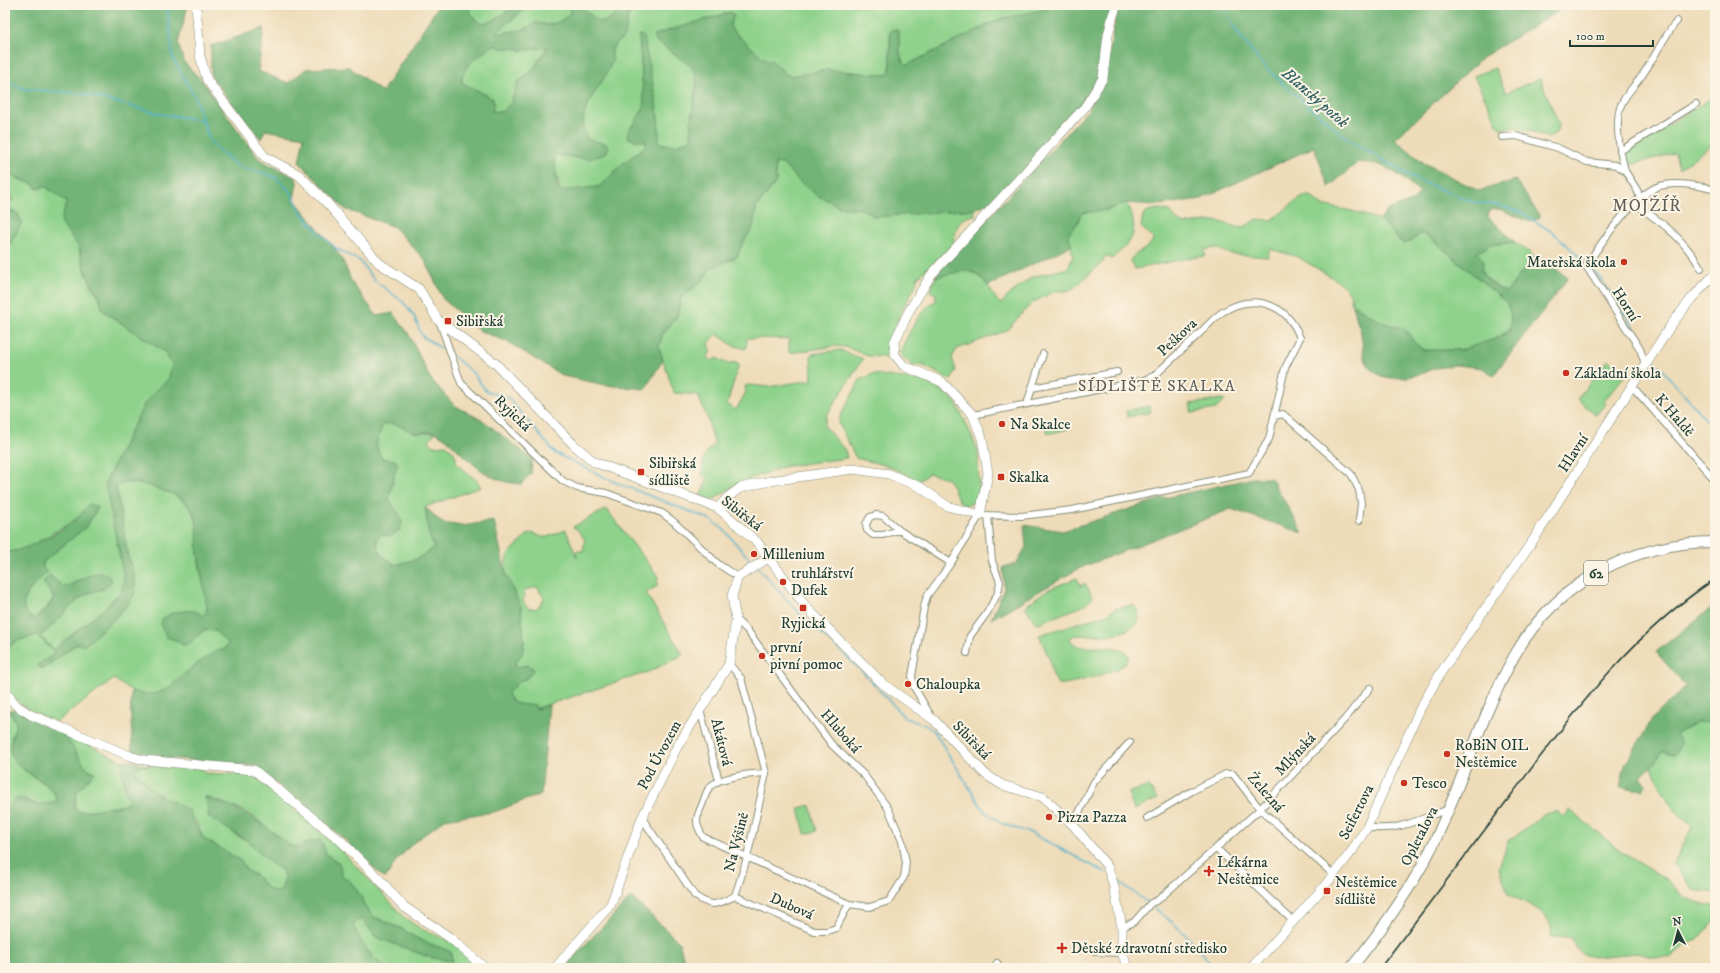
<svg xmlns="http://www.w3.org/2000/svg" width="1720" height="973" viewBox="0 0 1720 973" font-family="'IM FELL DW Pica',serif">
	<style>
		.green { fill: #8ed28b; stroke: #568860; fill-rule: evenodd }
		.forest { fill: #72b477; stroke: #487856; fill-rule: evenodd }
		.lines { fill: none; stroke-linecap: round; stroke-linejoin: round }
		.stream { stroke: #50b2cf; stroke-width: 1.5 }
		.street-casing { stroke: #868c76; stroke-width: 8 }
		.secondary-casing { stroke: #868c76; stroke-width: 10 }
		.primary-casing { stroke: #868c76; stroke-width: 12 }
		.street { stroke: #fff; stroke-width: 6 }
		.secondary { stroke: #fff; stroke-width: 9 }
		.primary { stroke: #fff; stroke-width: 10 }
		.rail { stroke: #1f3d34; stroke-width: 1.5 }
		.poi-dot { fill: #c8321e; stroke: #fcf5e5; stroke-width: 1.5 }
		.labels { text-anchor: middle; stroke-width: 4; stroke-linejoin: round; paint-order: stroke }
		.shield { fill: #fcf5e5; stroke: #617469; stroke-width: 1 }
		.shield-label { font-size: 14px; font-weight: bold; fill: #1f3d34 }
		.poi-label { font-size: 15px; fill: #1f3d34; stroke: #fcf5e5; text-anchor: start }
		.street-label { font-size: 15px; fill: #1f3d34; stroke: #fcf5e5 }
		.water-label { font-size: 16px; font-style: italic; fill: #2e6062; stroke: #fcf5e5 }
		.neighbourhood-label { font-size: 16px; letter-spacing: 1px; fill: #605f57; stroke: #fcf5e5 }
		.quarter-label { font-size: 17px; letter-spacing: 1px; fill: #605f57; stroke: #fcf5e5 }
	</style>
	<rect width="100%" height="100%" fill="#fcf5e5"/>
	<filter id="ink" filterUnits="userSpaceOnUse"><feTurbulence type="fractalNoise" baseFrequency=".025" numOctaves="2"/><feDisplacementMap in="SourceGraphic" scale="8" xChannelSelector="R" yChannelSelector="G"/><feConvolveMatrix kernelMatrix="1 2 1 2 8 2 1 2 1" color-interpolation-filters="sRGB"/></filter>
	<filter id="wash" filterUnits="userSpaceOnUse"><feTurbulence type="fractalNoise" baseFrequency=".012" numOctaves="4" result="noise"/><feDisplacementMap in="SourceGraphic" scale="16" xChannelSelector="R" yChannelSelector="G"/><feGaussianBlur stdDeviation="0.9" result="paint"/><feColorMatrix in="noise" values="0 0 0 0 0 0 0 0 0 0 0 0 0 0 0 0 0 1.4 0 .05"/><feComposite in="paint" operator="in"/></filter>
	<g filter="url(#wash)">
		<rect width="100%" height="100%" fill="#eedcb9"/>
		<path class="green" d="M468,5h48l-23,16 -12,2c-7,-3 -12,-10 -13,-18z
			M530,5h37l3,3v6l-11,8 -11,3 -12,-2 -11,6 -27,5v-3z
			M580,5h44c-21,23 -22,22 -44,0z
			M635,5h413l-1,4 -47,10 -93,46c-12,-10 -4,-23 -10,-35l-7,1v42l-4,2 -59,-5 -36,6 -5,-2 -14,-13 -9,-3 -31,-28 -2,-5 1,-13 -77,23v4l37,27 4,6 2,7 -6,42 1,17c-8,7 -23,9 -33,4 1,-36 -10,-73 -20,-107l5,71 -2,9 -15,18 6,7 13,1v5l-24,18 -16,17 -8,6 -38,4 -7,-33 2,-4c18,4 32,7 50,0l4,-6 -3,-4 -19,-5c-14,-28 14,-50 24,-75 2,-3 1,-6 1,-9 -1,-10 6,-13 13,-19l3,-21z
			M494,45l6,3h17l4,2 27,-3 -17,25 -13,10 -7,21 -9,9 -10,-1 -5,-16 -25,-12c-2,-18 20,-29 32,-38z
			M1495,68l11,25 34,-15 19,47 -3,8 -7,5 -31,-11 -18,2 -26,-53z
			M1715,96v53l-2,-5 -34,25 -4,-16 -48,13c-4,-5 -5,-8 -2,-15z
			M775,163l8,1 15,16 19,15 23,12 22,2 13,8 99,-8 1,6c-15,2 -22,14 -21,29l-37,34c-1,9 -4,12 -8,20 -11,20 -21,36 -15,60l-26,-2 -22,-9 -10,-1 -47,7v-14l-42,-1 -1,11 -14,-4 -15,-11 -8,9 2,6 -3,8 4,4 5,-3 13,7 2,-3 7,2 -12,40 9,6 10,-18 -1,-6 4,-1 19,2 44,-7 -1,-26 29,-4 23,9 -36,56 -3,11 21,24 2,8 -61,8 -37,13 -14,6 -22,15 -13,-4 7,-16 -5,-5c1,-16 0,-20 13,-31l-5,-12 -1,-10 -11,-27 -24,-2 -15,-45 3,-13 15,-19 4,-19 21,-16 9,-13 26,-11 5,-13 11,-16 3,-20 20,-26z
			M6,174l29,11 3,4 7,-3 22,16 -3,13 2,15 13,17 1,9 12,31 7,9 4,15 62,41 7,12 -3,14 -23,23 -14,27 -27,55 19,94 -2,13 -18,19 -51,41 -13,-14c24,-17 33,-43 64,-47l-25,-10 -9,7 -8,1 -4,-5c-4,17 -9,27 -25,37 -23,-14 2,-35 14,-47l-4,-4v-6l44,-36 10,-19 -68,40 -11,4 -13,1v-298l13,-39 -7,-4 -2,-7 1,-10 -5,-4z
			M1305,196h6l10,9 31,6 28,9 14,13 2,5 8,6 12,-6 3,-4h5l10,7 73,62 4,13 -1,14c-26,17 -56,24 -87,20l-9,-8 -9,-13 -21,-6 -32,-19 -2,-11 -12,-12 -40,-24 -28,-8 -2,8 -37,-3 -16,-6 -11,2 2,6c-24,2 -47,9 -71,13l-5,-8c5,-11 21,-10 23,-23l-12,-11 2,-12 5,-4 10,-2 11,2 8,9 7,4 33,-3 23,7 8,-3 8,-6 16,1 20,-16z
			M1125,203c5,4 6,8 7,14 6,22 -5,27 -20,42l-5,-3 -3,1 -1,5 -28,25 -7,4h-13l-23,12 -26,28 -49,18 -5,9 4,12 -5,10 -29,-15 -10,1 -12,-12c5,-15 21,-48 36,-53v-7l-6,-3 4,-11 3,-3c25,-7 37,-12 53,12 3,5 6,11 11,15l9,-10 22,-17 36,-9 5,-12 -5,-21 10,-13 3,-9 26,-3z
			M1516,243l13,9 4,5 -26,35 -6,-2 -18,-15 -6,-22 14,-9z
			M1608,360l18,14 -22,27 2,2 -10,12 -19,-16z
			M873,374l52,7 23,13 8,9 9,18 13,30 1,43c0,3 -1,6 -5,8 -19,12 -17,-17 -27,-23 -5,-3 -12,-4 -18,-6l-10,8 -31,-15 -32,-8 -17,-34 1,-7 20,-37z
			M1222,399l3,1 -9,9 -24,4 -2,-9z
			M1149,406l2,6 -24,5 -1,-6z
			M1067,422l1,7 -20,5 -2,-7z
			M389,423l10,2 19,8 17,-1 -6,9 5,5 12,-1c6,5 11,9 10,17 7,11 18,12 25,25l-56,20 4,28 5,13 -17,11 -22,6c-11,-8 -19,-13 -18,-27l5,-4 6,2 12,-6c5,-17 -8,-19 -11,-32l8,-35 -2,-3 -13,-1 -6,-13 6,-21z
			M123,482c29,3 66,9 74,42 2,9 -1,20 1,30 2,19 8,38 9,57l-5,5 -11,-5 -22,3 -3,22 10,4 7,5 6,-2 15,-13 11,1 13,13c-9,11 -23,15 -35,23 -10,7 -16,17 -26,23 -19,12 -37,1 -53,-11l-58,43c-20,-8 -39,-17 -51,-35v-37l11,-9 21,-6 19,18 -18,12 5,4 35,-26 24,-14 27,-26 6,-11v-14l-7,-21 -12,-71z
			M606,509l52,67 -1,10 -11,7 37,62 -35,17 -111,36 -2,1v-4c-13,-1 -24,2 -27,-12l11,-12 8,-3 1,-13 -10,3 -3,-5 7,-9 2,-11 -3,-36 -15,-32 -1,-9 2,-10 20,-21 6,-2 9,4h5l19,-7 11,28 -1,-7h7l2,-11 -7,-10 -5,-3zM537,587l7,11 -6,10 -9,1 -6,-7 2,-12z
			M1077,578l3,8 5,-3 8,15 -10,8 -47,18 -11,-18 22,-16z
			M1133,605l5,6 1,10c-21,20 -41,12 -67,15l-2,3c10,18 44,-2 59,17 -1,3 -2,6 -4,8 -7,7 -58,22 -67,20l-5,-9 -4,-17 -10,-23 66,-20 12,-7z
			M5,703l11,20c-1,7 -6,17 -6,24 1,26 39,30 47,52l-4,4 -15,2 -16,-7 -17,14z
			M1696,722l19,1v170l-21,-3 -21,-25 19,-38 -21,-21 -20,-39 12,-16 12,3 1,-19z
			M67,734l55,27v13l6,27 -3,4 -44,7 -7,-3 3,-17 18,-20c-14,-4 -22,-24 -30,-35z
			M141,765l62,3 1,5 50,2 83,71 68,72 16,11 35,15 24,24h-94c-16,-10 -24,-26 -34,-42l9,-8 15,19 56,21 20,3 -1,-9 -31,-12 -20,-12 -26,-11 -10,-11 -1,-7 -13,-18 -8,-5 -3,-13 -13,-9 -4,-12 -21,7 -12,-4 -35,-28 -12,-7 -36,-13 2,12 28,26 12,6 35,31 1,9 -3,10 -6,1 -9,-5 -9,-11 -10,-5 -6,-10 -38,-23 -7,-17 -43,-30 -19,-21 2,-3z
			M1149,786l8,13 -23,11 -6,-17z
			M810,805l7,26 -12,3 -6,-26z
			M1570,810l53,43 44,27 17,17 16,7 15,1v15l-17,20 -12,4 -16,13 -10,1 -24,-5 -43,4 -11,-3 -12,-16 -19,-1c5,-24 -25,-34 -42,-42l-10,-27 9,-27 37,-27 12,-3 6,6z"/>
		<path class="forest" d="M5,5h183l-10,39 6,18 17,18 58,79 37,19 1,5 -3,16 48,59 10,25 25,33 16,-3 15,20 22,45 24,27 31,17 47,37 -1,15 -10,10c-28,-2 -42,-14 -62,-33 -7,-7 -16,-16 -25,-19 -7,-2 -14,2 -21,0 -12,-4 -18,-12 -31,-7l-6,21 6,13 13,1 2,3 -8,35c3,11 22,23 7,35 -5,4 -9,3 -14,1l-5,4c-1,14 7,19 18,27l22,-6 17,-11 -5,-13 -4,-28 17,16 20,3 32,-5 12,54 15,32 3,36 -2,11 -7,9 1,4 12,-2 6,4 -7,9 -8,3 -11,12c3,14 14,11 27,12l1,4 13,-4 -8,89 -47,18 -49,7 -32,24 -17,18 -11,18 -41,-40 -89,-73 -110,-10 -13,-3c0,-21 -2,-41 -1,-62 29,9 37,-3 58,-21 8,-7 19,-13 28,-20l6,1 5,-7 -13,-13 -11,-1 -15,13 -6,2 -7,-5 -10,-3c-1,-4 -5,-9 -5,-13 0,-11 29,-16 36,-12 2,0 3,2 5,4l5,-5c-1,-20 -7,-38 -9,-58 -2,-16 3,-33 -9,-47 -9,-12 -22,-13 -34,-18 -12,-5 -28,-8 -39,-2l12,71 7,21v14l-6,11 -13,14 -32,29 -6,-3 -35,26 -3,-1 -2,-3 17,-12 -18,-18 -21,6 -11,9v-98c18,1 59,-22 72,-34 5,-4 8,-10 12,-14l9,3 -11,19 -44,36v6l4,4c-12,12 -37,32 -14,47l14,-10 7,-11 -11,-16 7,-7 13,12c12,-1 40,-27 49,-6 -8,11 -19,8 -29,15 -16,11 -27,29 -43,40l13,14 51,-41 18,-19 2,-13 -19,-94 27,-55 14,-27 23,-23 3,-14 -7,-12 -62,-41 -4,-15 -12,-20 -8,-29 -17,-22 -1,-5 6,-18 -22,-16 -9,3 -1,-4 -26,-11 -4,1z
			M439,5h29c1,8 6,15 13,18l12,-2 23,-16h14l-32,26v3l27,-5 11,-6 12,2 11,-3 11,-8v-6l-3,-3h13c22,22 23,23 44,0h11l-7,10 -3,21c-7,6 -14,9 -13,19 0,3 1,6 -1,9 -10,25 -38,47 -24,75l19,5 3,4 -4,6 -16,5 -35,-4 3,30 3,6 38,-4 8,-6 16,-17 24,-18v-5l-13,-1 -6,-3c0,-9 14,-20 17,-31l-5,-71h3l2,2c5,34 16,70 15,105 10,5 25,3 32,-4v-17l6,-42 -2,-7 -4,-6 -37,-27v-4l77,-23 3,4 -4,9 2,5 31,28 9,3 14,13 5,2 36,-6 59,5 4,-3v-41l3,-2 4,1c6,12 -3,25 10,35l93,-46 46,-10 2,-4h66l-15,72 -16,29 -86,93 -23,10 -99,8 -13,-8 -22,-2 -23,-12 -19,-15 -15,-16 -8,-1 1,19 -20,26 -3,20 -11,16 -5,13 -26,11 -9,13 -21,16 -4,19 -15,19 -3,13 4,12 -18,29 -40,-4 -42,-9 -57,-35 -26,-10 -37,-32 -18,-39 -31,-33 -49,-18 -46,-47 5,-25 -39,-7 -4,9 -50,-62v-31l53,-18 -6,43 30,12 18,-14 43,-2 33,25zM494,45l6,3h16l5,2 27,-3 -17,25 -13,10 -7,21 -9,9 -10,-1 2,-6 -1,-6 -31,-16c-2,-18 20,-29 32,-38z
			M1121,5h447l-85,52 -88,82 29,24 55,28 37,-11 24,37 -10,5 -31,-13 -10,1 -1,7 28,26 -25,1 -14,9 7,8 -3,9c4,10 16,19 26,22l26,-35 11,3 24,18 -75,98 -10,-8 -27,-3 -20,3 -16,6 -13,3 -15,1 -11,-2 -12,-8 -5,-12 -3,-23 -9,-29 32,19 21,6 9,13 9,8h38l37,-12 12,-8 1,-14 -4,-13 -73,-62 -10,-7h-5l-8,7 -7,3c-9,-8 -16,-16 -24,-24l8,-10 26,-10 6,-7c-11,-11 -28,-24 -43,-29 -6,-1 -13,-1 -19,-2l-29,25 -15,-40 -113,52 -43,6 -33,-2 -18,7 -26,3 -3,9 -10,13 4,10 -84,41c-17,-26 -30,-11 -54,-9l154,-167 21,-53 7,-41z
			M5,190l9,9 -5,5 2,7 7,3 4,8 -17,32z
			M1254,478h17l32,55 -72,-24 -153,60 -87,50 13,-30 -1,-22 13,-3 10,-17 -2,-22 39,6 97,-32z
			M1715,605v118l-19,-1 -20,13 5,9 -6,11 -12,-4 -12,16 -10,10 5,7 -3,6 -23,-3 5,-22 28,-47 33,-32 -30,-34z
			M14,709l48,22 23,35 4,4 6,2 -18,20 -3,17 7,3 44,-7 3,-4 -6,-27v-13l7,-1 20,6 -13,1 -1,3 18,21 35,19 15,28 38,23 6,10 10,5 9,11 9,5 6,-1 3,-10 -1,-9 -4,-4 -11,-7 -20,-20 -40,-24v-8l-3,-13 3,3c36,9 53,24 81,46l12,3 4,-5 14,-3 3,2 4,12 13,9 3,13 8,5 13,18 1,7 10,11 26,11 20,12 31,12 1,9 -20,-3 -56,-21 -15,-19 -8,8c9,16 17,32 33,42h-381v-156l8,-11 5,-3 20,7 15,-2 4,-4c-7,-21 -43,-27 -47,-48 -1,-8 5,-20 6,-28l-6,-13z
			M631,897l48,45 7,26h-123z"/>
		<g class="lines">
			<path class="stream" d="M167,5l6,54 23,40 13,40 5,7 24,21 30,7 8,4 15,14 11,21 17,20 18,16 23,12 15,20 28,21 11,14 8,20 26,17
				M1223,5l12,24 25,33 25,24 65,55 68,39
				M5,82l20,7 59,5 77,20 41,6
				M1420,181l53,21 24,3 24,7 34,22 29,27
				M1591,267l26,34 25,41
				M453,356l21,18 12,17 22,7 47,55 57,28 97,38 14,10 31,35
				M1654,360l61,70
				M758,568l43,47 59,54 45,49 20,7 9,6 50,80 19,13 28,9 75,40
				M1114,878l34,25
				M1151,905c23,19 46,37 62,63"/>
		</g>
	</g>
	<g filter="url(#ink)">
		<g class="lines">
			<defs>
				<path id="street" d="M1502,137l14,-1 42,12 29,14 29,3 9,6 12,19 3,8
					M1620,151l76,-47
					M1625,171c-5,-19 -12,-53 -2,-70 6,-11 16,-20 22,-30 11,-16 19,-35 32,-50
					M1635,204c29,20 47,33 66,64
					M439,320l22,63 102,98 14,7 29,5 56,20 12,9 44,42 20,13
					M1645,364l-5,-15 -54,-83c15,-23 46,-69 71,-79 16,-6 42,-2 58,3
					M1632,386l83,94
					M1032,388l11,-34
					M1027,404l5,-16 85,-16
					M1274,416l9,-2 68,60 8,16 2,13 -2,18
					M899,530l-16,5h-10l-6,-5 -1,-6 4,-7 6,-2 7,1 16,14 52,33
					M967,653l3,-17 17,-23 11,-20 2,-11 -8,-21 -4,-46
					M700,709l19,72
					M931,716l-17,-29 -2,-11 12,-69 3,-11 24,-33 29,-48 41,1 51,-6 177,-37 20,-34 16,-71 15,-30c-13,-35 -47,-46 -79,-25 -7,5 -14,13 -20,19 -16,15 -31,29 -47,44l-13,5 -168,34
					M766,773c-14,1 -48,3 -57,15 -3,4 -5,12 -7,17 -7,15 -7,18 1,32l146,67
					M642,818l53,78c18,12 21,9 40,0l12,-38 19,-85 -25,-95 -12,-14
					M1147,818l45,-27 34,-17h7l27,35 74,66
					M1073,825l21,-43 36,-40
					M1367,827c29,6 55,-9 82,-18
					M1217,849l76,72
					M735,896l79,35h13l9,-3 13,-24 21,3 19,-6 15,-24 2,-14 -4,-22 -14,-33 -24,-33 -32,-30 -85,-115 -11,-10
					M1122,927l12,-5 17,-19 7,-3 102,-91 85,-90 25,-31
					M1096,952l26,1
					M994,968l3,-5"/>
				<path id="secondary" d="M196,5l4,51 7,24 58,77 34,18 29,29 51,59 40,26 19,31 57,43 78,81 21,18 124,46 39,34 49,65 77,77 51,36 51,54 17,11 41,12 30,28 34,41 6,17 9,44v26l6,15
					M718,508l10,-11 12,-9 30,-7 83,-12 36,5 31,13 27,19 33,9 8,-42 -6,-35 -9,-23 -31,-33 -38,-16 -9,-11 -1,-12 15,-32 22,-36 154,-168 18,-29 5,-43 5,-20 4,-10
					M5,692l12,14 14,9 99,41 14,4 110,10 87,71 41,41 21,24 46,31 36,31
					M555,968l56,-64 31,-86 35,-71 52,-83 7,-44 -4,-24 6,-19 32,-20
					M1251,968l72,-80 29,-37 15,-24 53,-118 21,-37 93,-133 137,-214 21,-27 23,-24"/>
				<path id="primary" d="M1351,968c31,-38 60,-79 82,-123 30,-63 48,-131 83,-192 41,-71 118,-111 199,-111"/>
			</defs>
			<use href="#street" class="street-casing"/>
			<use href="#secondary" class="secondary-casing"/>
			<use href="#primary" class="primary-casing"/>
			<use href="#street" class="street"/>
			<use href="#secondary" class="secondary"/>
			<use href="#primary" class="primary"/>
			<path class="rail" d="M1380,968c44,-58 88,-116 132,-174 60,-79 119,-160 203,-215"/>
		</g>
	</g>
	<g class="poi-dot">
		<circle cx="1624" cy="262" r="4"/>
		<rect x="444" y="317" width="8" height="8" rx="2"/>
		<circle cx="1566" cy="373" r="4"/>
		<circle cx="1002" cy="424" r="4"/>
		<rect x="637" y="468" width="8" height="8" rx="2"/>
		<rect x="997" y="473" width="8" height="8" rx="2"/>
		<circle cx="754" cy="554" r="4"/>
		<circle cx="783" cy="582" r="4"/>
		<rect x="799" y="604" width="8" height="8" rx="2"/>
		<circle cx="762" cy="656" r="4"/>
		<circle cx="908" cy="684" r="4"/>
		<circle cx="1447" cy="754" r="4"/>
		<circle cx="1404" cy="783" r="4"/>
		<circle cx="1049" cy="817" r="4"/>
		<path d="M1207 865h4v4h4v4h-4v4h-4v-4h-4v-4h4z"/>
		<rect x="1323" y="887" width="8" height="8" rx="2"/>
		<path d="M1060 942h4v4h4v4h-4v4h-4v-4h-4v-4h4z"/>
	</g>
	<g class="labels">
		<rect class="shield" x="1584" y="561" width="24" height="24" rx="3"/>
		<g class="shield-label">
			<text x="1596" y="578">62</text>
		</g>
		<g class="poi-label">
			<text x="1616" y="267" text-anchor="end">Mateřská škola</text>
			<text x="456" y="326">Sibiřská</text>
			<text x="1574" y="378">Základní škola</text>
			<text x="1010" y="429">Na Skalce</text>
			<text x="649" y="468">Sibiřská<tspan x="649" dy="17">sídliště</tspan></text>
			<text x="1009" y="482">Skalka</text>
			<text x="762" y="559">Millenium</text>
			<text x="791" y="578">truhlářství<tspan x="791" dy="17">Dufek</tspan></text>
			<text x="803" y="628" text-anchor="middle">Ryjická</text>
			<text x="770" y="652">první<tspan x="770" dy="17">pivní pomoc</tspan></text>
			<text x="916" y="689">Chaloupka</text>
			<text x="1455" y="750">RoBiN OIL<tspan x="1455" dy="17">Neštěmice</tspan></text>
			<text x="1412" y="788">Tesco</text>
			<text x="1057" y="822">Pizza Pazza</text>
			<text x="1217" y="867">Lékárna<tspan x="1217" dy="17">Neštěmice</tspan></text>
			<text x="1335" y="887">Neštěmice<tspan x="1335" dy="17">sídliště</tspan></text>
			<text x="1071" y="953">Dětské zdravotní středisko</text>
		</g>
		<g class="street-label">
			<text transform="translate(1626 304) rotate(57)" y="5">Horní</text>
			<text transform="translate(1177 337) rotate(-43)" y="5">Peškova</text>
			<text transform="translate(513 413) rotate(44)" y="5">Ryjická</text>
			<text transform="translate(1675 415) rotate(49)" y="5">K Haldě</text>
			<text transform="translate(1573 453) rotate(-57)" y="5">Hlavní</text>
			<text transform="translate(742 513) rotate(38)" y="5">Sibiřská</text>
			<text transform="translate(841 731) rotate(49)" y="5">Hluboká</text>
			<text transform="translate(972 740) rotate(46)" y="5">Sibiřská</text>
			<text transform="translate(722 742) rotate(76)" y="5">Akátová</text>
			<text transform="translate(1295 754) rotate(-47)" y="5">Mlýnská</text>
			<text transform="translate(659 755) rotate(-62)" y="5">Pod Úvozem</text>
			<text transform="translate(1266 792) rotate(49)" y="5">Železná</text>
			<text transform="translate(1356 812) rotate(-63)" y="5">Seifertova</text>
			<text transform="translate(1419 836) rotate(-63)" y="5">Opletalova</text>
			<text transform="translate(736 842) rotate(-76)" y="5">Na Výšině</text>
			<text transform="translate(792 906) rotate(24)" y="5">Dubová</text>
		</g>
		<g class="water-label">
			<text transform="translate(1316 97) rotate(41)" y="6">Blanský potok</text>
		</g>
		<g class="neighbourhood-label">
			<text x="1157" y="391">SÍDLIŠTĚ SKALKA</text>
		</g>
		<g class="quarter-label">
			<text x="1647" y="211">MOJŽÍŘ</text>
		</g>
	</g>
	<rect width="1720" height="973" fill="none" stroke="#fcf5e5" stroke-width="20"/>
	<g transform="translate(1678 931) rotate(354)" stroke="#fcf5e5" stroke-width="3" paint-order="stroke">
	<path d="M0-3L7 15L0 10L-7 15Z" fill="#1f3d34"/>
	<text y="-6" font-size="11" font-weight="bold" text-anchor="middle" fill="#1f3d34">N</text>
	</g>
	<path d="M1570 40v6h83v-6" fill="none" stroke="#1f3d34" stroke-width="2"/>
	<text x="1576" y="40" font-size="12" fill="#1f3d34" stroke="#fcf5e5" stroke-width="3" paint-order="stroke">100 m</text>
</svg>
